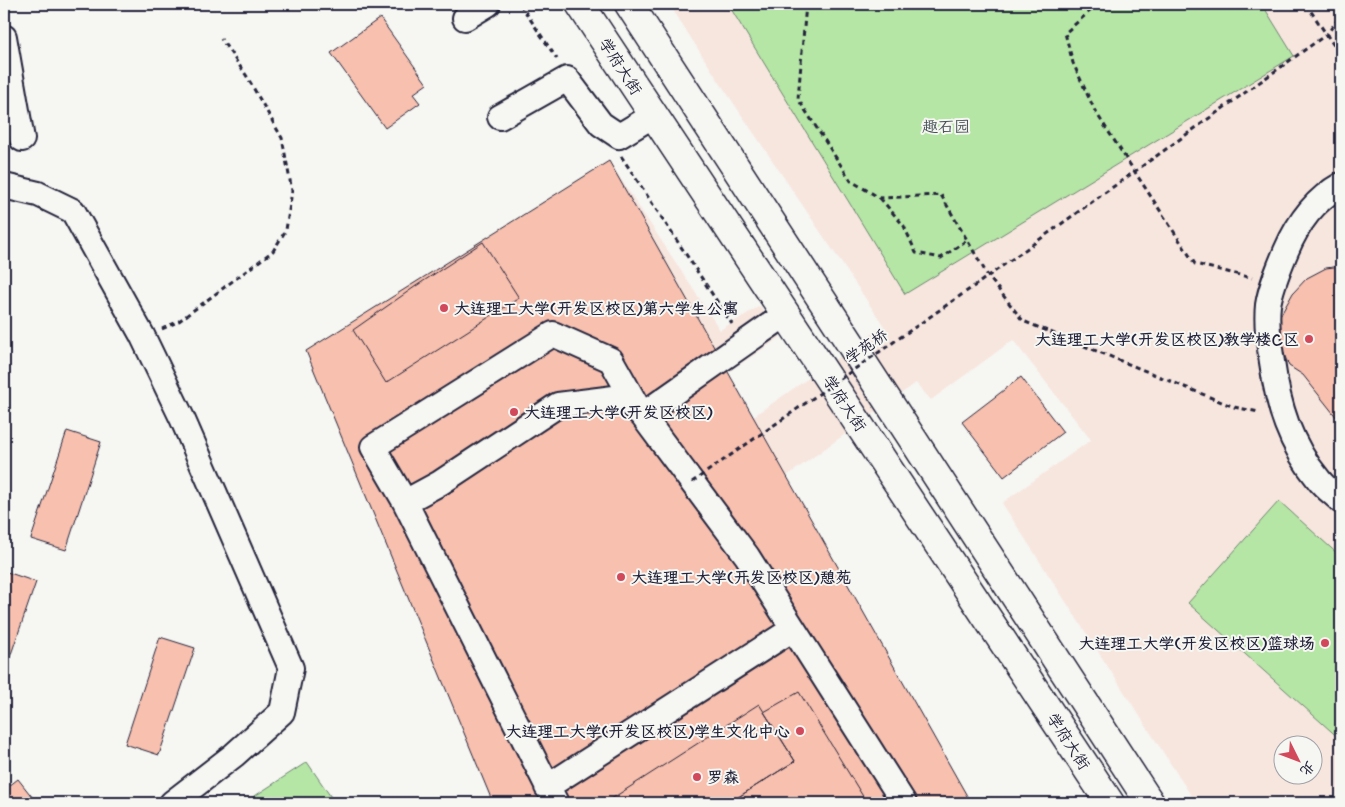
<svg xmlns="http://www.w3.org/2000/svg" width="1345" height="807" viewBox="0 0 1345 807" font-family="Mynerve,'LXGW WenKai TC',sans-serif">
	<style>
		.built { fill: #f7e6de; fill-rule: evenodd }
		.green { fill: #b5e6a5; stroke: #6c8470 }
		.building { fill: #f8c0ae; stroke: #22223b }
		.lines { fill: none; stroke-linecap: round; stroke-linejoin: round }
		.street-casing { stroke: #22223b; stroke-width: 28 }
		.secondary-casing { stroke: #22223b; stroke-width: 31 }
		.path { stroke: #22223b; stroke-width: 3; stroke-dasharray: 5 4; stroke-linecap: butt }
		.street { stroke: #f6f6f2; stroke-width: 24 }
		.secondary { stroke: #f6f6f2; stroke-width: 28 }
		.path-bridge { stroke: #22223b; stroke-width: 3; stroke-dasharray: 5 4; stroke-linecap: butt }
		.poi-dot { fill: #d1495b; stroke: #f6f6f2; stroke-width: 2 }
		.labels { text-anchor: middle; stroke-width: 4; stroke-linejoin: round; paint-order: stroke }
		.street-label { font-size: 16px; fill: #22223b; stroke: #f6f6f2 }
		.park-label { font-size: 16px; fill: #475356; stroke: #f6f6f2 }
		.poi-label { font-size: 16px; font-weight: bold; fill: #22223b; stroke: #f6f6f2; text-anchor: start }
	</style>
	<rect width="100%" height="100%" fill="#f6f6f2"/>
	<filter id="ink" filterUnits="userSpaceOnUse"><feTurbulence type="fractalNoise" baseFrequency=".02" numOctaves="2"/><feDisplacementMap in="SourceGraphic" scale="10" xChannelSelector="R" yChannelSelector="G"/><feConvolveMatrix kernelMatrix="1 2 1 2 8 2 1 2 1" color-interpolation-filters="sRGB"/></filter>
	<g filter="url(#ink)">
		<path class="built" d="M669,4h672v799h-145l-194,-300 89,-63 -78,-100 -82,60 -15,-17 -172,124 192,296h-396l-234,-452 110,-65 193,-125 111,169 40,-24 21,31 -97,64 28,44 172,-119 -164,-243zM1282,744h30v30h-30z"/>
		<path class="green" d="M728,4h407l6,4 7,-4h114l32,52 -389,238z
			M1279,501l62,56v183l-153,-137z
			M307,762l28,41h-91z"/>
		<path class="building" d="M380,18l47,66 -14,10 7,9 -35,25 -54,-75z
			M609,161l362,642h-478l-187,-452z
			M483,242l36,56 -133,85 -33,-53 63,-44z
			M1341,266v157l-38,-48 -14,-9 -16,-37 20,-36 14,-15 19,-10z
			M1021,377l42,55 -59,45 -42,-55z
			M67,431l34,11 -35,108 -35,-11z
			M4,571l32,11 -27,78 -5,-2z
			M160,637l35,11 -36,107 -34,-11z
			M799,692l68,111h-138l66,-42 -31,-49z
			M759,704l36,57 -66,42h-124z
			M18,779l19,24h-33v-13z"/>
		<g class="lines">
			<defs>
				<path id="street" d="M465,18l23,-14
					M4,37l18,102
					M500,117l67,-38 34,45 18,12 35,-21
					M1341,185c-27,15 -43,38 -55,66 -7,17 -15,35 -18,54 -2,19 1,38 4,57 6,44 18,83 47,118 6,8 15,14 22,21
					M4,186l34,8 35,17 69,124 40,83 109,250 -9,44 -48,43 -62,48
					M405,502l-32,-55 180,-113 58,26 31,55 144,-101
					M547,787l246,-158
					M556,803l-151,-301 35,-19 118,-78 64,-8 20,18 105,141 157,247"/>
				<path id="secondary" d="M580,4l530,799
					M629,4l521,799"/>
			</defs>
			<use href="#street" class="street-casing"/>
			<use href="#secondary" class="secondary-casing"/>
			<path class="path" d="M233,4h1
				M520,4l37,55
				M806,4l-8,95 53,82 29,17 61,-3 47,81 35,45 211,86 25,5
				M1098,4l-33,29 8,30 22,48 100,153 57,14
				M1306,4l35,52
				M621,156l111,168
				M880,198l24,28 12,27 25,5 26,-18
				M980,282l347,-248 14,-19
				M162,329l17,-8 94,-70 13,-21 6,-39 -10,-53 -36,-63 -25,-36"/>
			<use href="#street" class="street"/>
			<use href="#secondary" class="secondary"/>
			<path class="path-bridge" d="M692,482l288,-200"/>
		</g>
	</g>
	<g class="poi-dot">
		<circle cx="444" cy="308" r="5"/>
		<circle cx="1309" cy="339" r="5"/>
		<circle cx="514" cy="412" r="5"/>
		<circle cx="621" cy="577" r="5"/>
		<circle cx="1325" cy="643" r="5"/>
		<circle cx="800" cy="731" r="5"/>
		<circle cx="697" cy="777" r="5"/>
	</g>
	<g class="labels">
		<g class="street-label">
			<text transform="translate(621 66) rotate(57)" y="6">学府大街</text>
			<text transform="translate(866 346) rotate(-35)" y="6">学苑桥</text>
			<text transform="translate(845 403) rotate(56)" y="6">学府大街</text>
			<text transform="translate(1069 741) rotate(57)" y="6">学府大街</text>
		</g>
		<g class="park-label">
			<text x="946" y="132">趣石园</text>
		</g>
		<g class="poi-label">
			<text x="454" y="314">大连理工大学(开发区校区)第六学生公寓</text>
			<text x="1299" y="345" text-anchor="end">大连理工大学(开发区校区)教学楼C区</text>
			<text x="524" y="418">大连理工大学(开发区校区)</text>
			<text x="631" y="583">大连理工大学(开发区校区)憩苑</text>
			<text x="1315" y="649" text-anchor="end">大连理工大学(开发区校区)篮球场</text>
			<text x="790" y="737" text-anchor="end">大连理工大学(开发区校区)学生文化中心</text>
			<text x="707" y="783">罗森</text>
		</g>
	</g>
	<rect width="1345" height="807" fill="none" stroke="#f6f6f2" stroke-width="20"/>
	<rect x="10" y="10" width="1325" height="787" fill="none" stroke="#22223b" stroke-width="2" filter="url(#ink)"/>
	<g transform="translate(1298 760) rotate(132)"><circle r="24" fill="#f6f6f2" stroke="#a1a1a9"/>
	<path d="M0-4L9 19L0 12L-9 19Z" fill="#d1495b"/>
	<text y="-8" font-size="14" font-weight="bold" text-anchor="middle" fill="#22223b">北</text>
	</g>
</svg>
